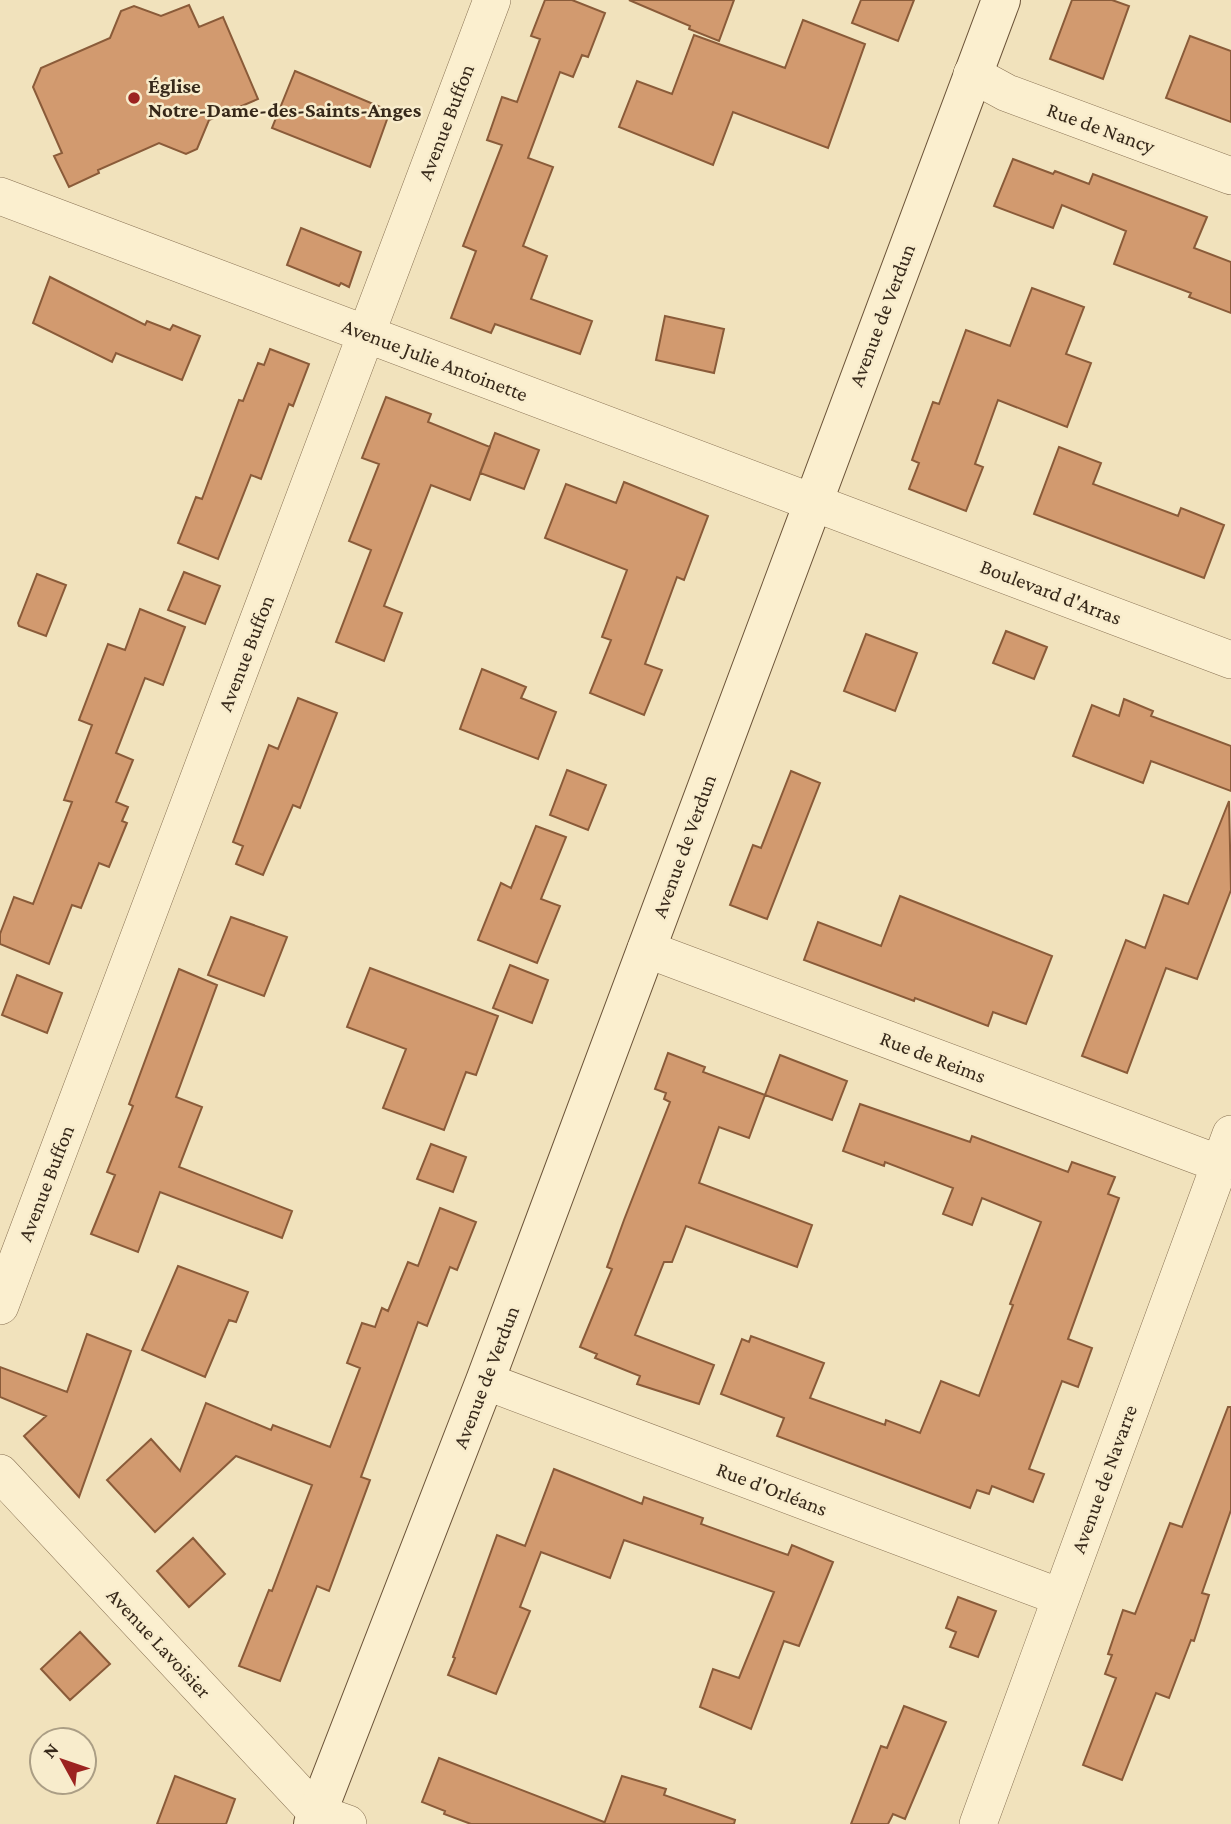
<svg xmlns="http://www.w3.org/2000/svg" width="1231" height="1824" viewBox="0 0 1231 1824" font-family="'Crimson Pro',serif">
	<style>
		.building { fill: #d29a6f; stroke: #8a5b39; stroke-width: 2 }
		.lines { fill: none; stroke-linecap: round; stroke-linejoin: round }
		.street-casing { stroke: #897254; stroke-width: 38 }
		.secondary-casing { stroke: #6b5338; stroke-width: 40 }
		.street { stroke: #fbefcf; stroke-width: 37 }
		.secondary { stroke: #fbefcf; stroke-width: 38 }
		.poi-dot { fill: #9c2320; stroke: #f8eccc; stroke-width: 2.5 }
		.labels { text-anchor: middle; stroke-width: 5; stroke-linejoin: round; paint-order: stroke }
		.poi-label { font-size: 21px; font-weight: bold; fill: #37291a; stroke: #f8eccc; text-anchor: start }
		.street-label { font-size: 21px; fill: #37291a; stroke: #f8eccc }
	</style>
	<rect width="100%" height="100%" fill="#f1e2bc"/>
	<path class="building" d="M545,0h27l33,13 -17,44 -6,-2 -9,22 -13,-5 -32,86 25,9 -30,79 24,10 -16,43 61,22 -12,33 -85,-30 -4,9 -40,-15 25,-67 -13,-5 39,-101 -15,-5 15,-43 15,5 23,-63 -9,-3z
		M629,0h105l-15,41 -30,-12 1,-3z
		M861,0h53l-16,41 -46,-18z
		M1072,0h40l17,6 -26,73 -53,-20z
		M189,5l10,22 24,-10 35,82 -49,21 -12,29 -11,5 -27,-11 -61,27 1,3 -30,14 -15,-31 8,-3 -29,-66 8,-19 69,-30 11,-27 13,-5 27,10z
		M803,20l62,24 -37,104 -95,-36 -20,53 -94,-38 18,-46 35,13 22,-59 91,33z
		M1190,36l41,15v71l-65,-24z
		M295,71l95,40 -20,56 -98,-39z
		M1013,159l40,15 2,-3 34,13 4,-10 114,43 -13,31 37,14v51l-42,-16 2,-4 -77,-29 12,-33 -64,-26 -9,23 -59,-22z
		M301,228l60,24 -12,35 -8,-4 -2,3 -52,-21z
		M50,277l95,48 2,-4 23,9 3,-5 27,11 -18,44 -66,-27 -4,9 -79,-39z
		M1032,288l52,19 -18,47 25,9 -24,64 -69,-27 -23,64 8,3 -17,44 -57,-22 10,-26 -7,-3 6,-17 15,-41 6,2 27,-74 44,16z
		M665,316l59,13 -10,44 -58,-13z
		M270,349l39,15 -16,42 -4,-2 -28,75 -10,-4 -33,84 -40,-16 18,-46 6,2 37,-99 4,1 15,-38 6,2z
		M386,397l45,17 -3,8 62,25 -20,53 -39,-15 -47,121 18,7 -18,48 -48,-19 35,-92 -22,-9 30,-77 -17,-6z
		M495,433l44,17 -15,39 -44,-16z
		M1059,447l42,16 -8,21 85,32 3,-8 43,17 -20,53 -170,-64z
		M624,482l84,34 -24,64 -7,-3 -32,87 17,6 -18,45 -54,-22 21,-53 -9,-3 25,-67 -82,-32 21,-54 50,19z
		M184,572l36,14 -15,38 -37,-14z
		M37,574l29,11 -20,51 -27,-10 -1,-3z
		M140,609l45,18 -22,58 -18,-7 -29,75 17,7 -17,42 12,5 -6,14 5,2 -18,44 -10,-4 -18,45 -9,-3 -23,59 -49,-20v-10l14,-37 19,7 39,-102 -8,-2 28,-75 -13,-5 29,-76 17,6z
		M1006,631l41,16 -13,32 -41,-16z
		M866,634l51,19 -22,58 -51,-20z
		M482,669l44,18 -5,11 35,14 -18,47 -78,-30z
		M298,698l39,15 -37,95 -7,-3 -30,70 -27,-11 7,-18 -10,-4 36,-97 9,4z
		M1124,699l29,12 -2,5 80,30v45l-80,-30 -8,22 -70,-27 19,-51 27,11z
		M567,770l39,15 -18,45 -38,-15z
		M791,771l29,12 -53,136 -37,-14 23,-60 8,3z
		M1229,801l2,89 -34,89 -31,-11 -39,105 -45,-17 44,-116 19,8 19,-53 24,9z
		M536,826l30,11 -25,62 19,7 -23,57 -59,-23 23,-57 10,5z
		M900,896l152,60 -26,68 -33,-12 -5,14 -73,-28 -1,3 -110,-41 14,-38 63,24z
		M231,917l56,20 -23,59 -56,-21z
		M510,965l38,15 -16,43 -39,-15z
		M370,968l128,48 -22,59 -10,-3 -22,58 -61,-22 23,-59 -59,-22z
		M179,969l38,16 -41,112 26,10 -23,60 113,44 -10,27 -122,-46 -22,60 -47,-18 24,-59 -8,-3 26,-66 -4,-2z
		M17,975l45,18 -15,40 -45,-18z
		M668,1053l37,14 -2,5 62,23 -16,43 -30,-11 -20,56 113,42 -15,42 -111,-41 -14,36h-8l-29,73 79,30 -15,39 -62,-20 3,-8 -45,-18 2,-4 -17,-7 32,-78 -5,-2 17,-47 46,-118 -6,-3 2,-6 -11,-4z
		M780,1055l67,26 -15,39 -67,-25z
		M860,1104l110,38 2,-6 96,36 4,-10 43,15 -7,17 11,4 -51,141 24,9 -14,39 -16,-6 -33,88 15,5 -11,28 -41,-16 -3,8 -12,-4 -7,18 -193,-72 7,-18 -63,-24 21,-55 7,3 2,-6 73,27 -14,35 75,27 1,-5 34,13 21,-52 38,15 34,-91 -3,-1 31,-82 -59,-24 -10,27 -29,-11 10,-26 -68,-26 -1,4 -41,-15z
		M431,1144l35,13 -13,35 -36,-13z
		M440,1208l36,14 -19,48 -7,-3 -23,59 -9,-4 -57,155 9,3 -41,111 -12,-5 -37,95 -41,-15 30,-76 3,1 40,-106 -76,-29 -81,76 -48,-52 44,-41 29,32 26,-68 65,27 2,-5 57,22 30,-79 -13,-5 15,-40 13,4 7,-19 6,3 20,-49 10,4z
		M178,1266l70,26 -12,30 -7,-2 -24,57 -63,-27z
		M87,1334l44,17 -52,146 -55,-61 22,-20 -46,-19v-30l67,25z
		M1228,1407h3v103l-29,83 7,2 -15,46 -3,-1 -22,58 -13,-5 -34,87 -39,-15 33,-87 -11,-4 7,-19 -4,-1 15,-44 12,4 35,-91 12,4z
		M554,1469l88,35 2,-7 59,21 -2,6 87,31 4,-10 41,17 -34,84 -15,-5 -33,88 -51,-22 13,-38 26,9 35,-86 -150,-52 -14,38 -69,-26 -21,55 10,4 -34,83 -48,-19 7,-17 -2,-1 44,-122 28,11z
		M193,1538l32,36 -36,33 -32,-36z
		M958,1597l38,14 -18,46 -28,-10 6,-15 -10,-4z
		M80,1632l30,32 -40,36 -29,-31z
		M904,1706l42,16 -41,97 -12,-5 -5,10h-37l30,-78 6,2z
		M439,1758l165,64v2h-133l-27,-10 1,-3 -23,-9z
		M175,1776l60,23 -9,25h-69z
		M622,1776l44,13 -2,6 71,25 -1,4h-130z"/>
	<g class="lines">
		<defs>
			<path id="street" d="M972,74l35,19 224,83
				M0,196l1231,464
				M646,949l574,215
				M0,1306l492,-1306
				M485,1381l575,216
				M0,1473l317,340 31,11
				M978,1824l253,-690"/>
			<path id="secondary" d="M313,1824l172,-443 516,-1381"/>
		</defs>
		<use href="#street" class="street-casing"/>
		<use href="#secondary" class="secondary-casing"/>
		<use href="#street" class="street"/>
		<use href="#secondary" class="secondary"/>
	</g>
	<circle class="poi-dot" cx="134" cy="98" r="7"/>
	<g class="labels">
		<g class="poi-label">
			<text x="148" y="93">Église<tspan x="148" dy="24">Notre-Dame-des-Saints-Anges</tspan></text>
		</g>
		<g class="street-label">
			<text transform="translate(446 122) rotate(-69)" y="7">Avenue Buffon</text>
			<text transform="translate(1101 128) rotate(20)" y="7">Rue de Nancy</text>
			<text transform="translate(882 315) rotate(-69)" y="7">Avenue de Verdun</text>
			<text transform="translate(435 360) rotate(21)" y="7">Avenue Julie Antoinette</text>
			<text transform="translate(1051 592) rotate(21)" y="7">Boulevard d'Arras</text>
			<text transform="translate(246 653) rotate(-69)" y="7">Avenue Buffon</text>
			<text transform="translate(684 846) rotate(-70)" y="7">Avenue de Verdun</text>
			<text transform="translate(933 1057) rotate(21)" y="7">Rue de Reims</text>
			<text transform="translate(46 1183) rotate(-69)" y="7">Avenue Buffon</text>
			<text transform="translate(486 1377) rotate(-69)" y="7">Avenue de Verdun</text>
			<text transform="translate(1104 1479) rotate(-70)" y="7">Avenue de Navarre</text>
			<text transform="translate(772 1489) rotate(21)" y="7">Rue d'Orléans</text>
			<text transform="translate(159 1643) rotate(47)" y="7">Avenue Lavoisier</text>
		</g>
	</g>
	<g transform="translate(63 1761) rotate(310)"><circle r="33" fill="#f8eccc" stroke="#ab9e85" stroke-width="2"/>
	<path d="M0-5L12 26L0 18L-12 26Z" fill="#9c2320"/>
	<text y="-10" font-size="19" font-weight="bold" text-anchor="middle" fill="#37291a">N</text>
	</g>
</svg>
